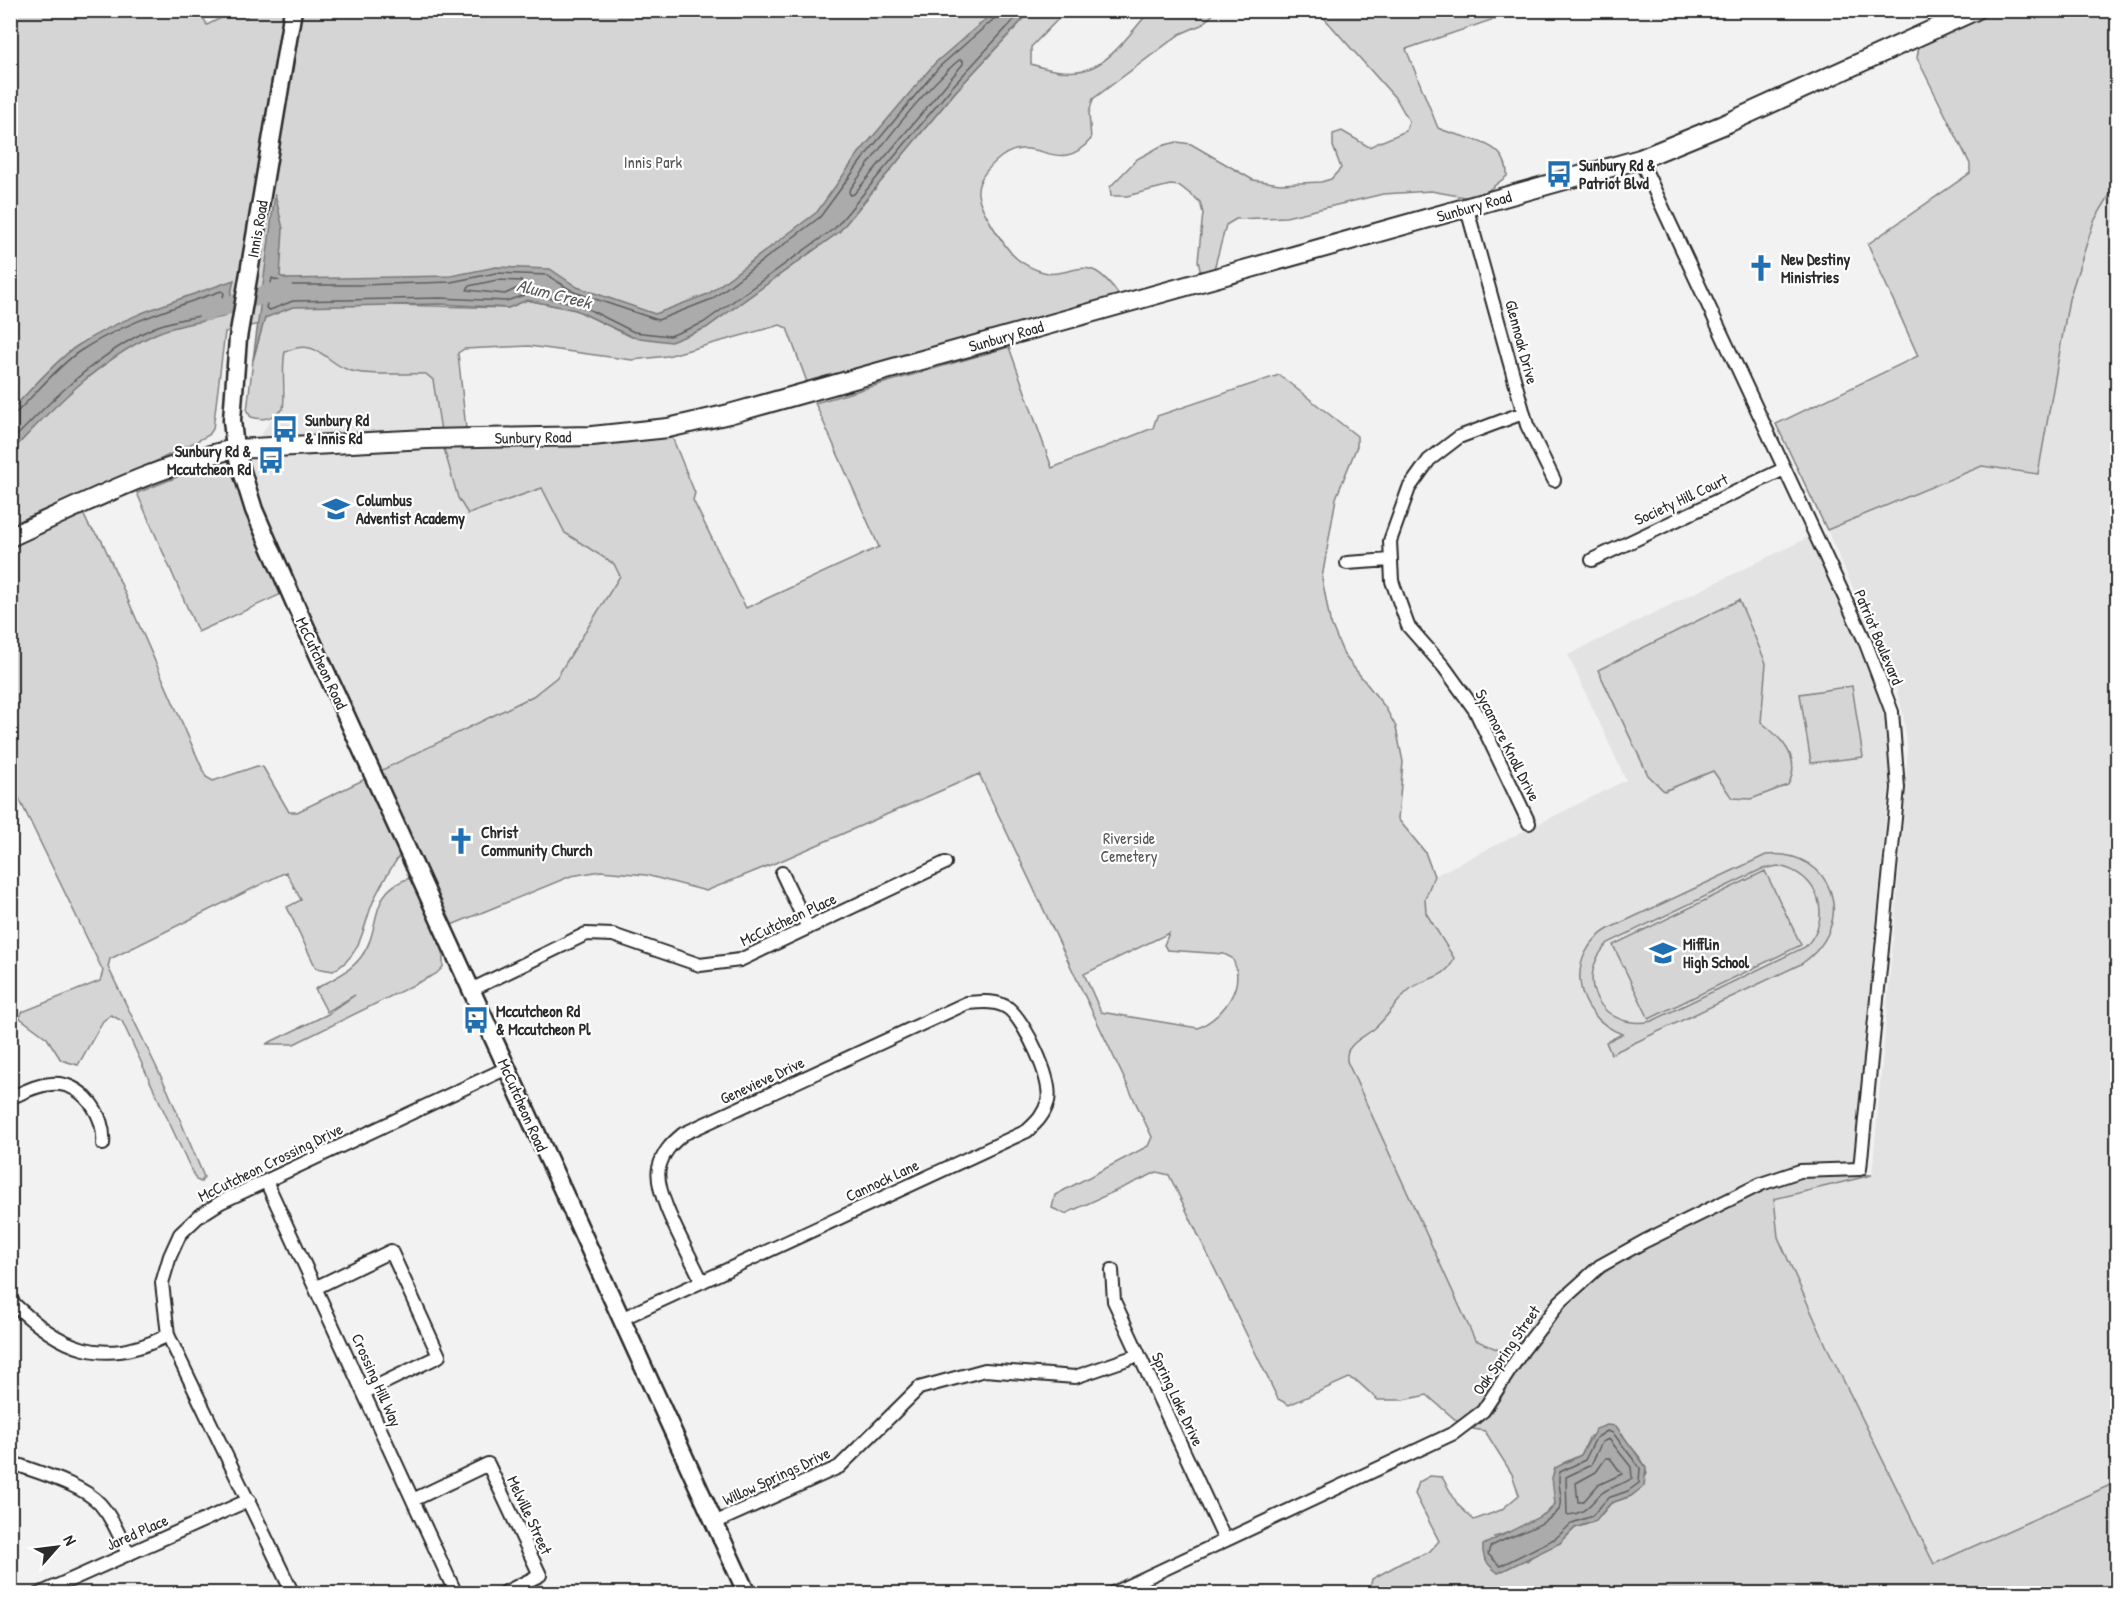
<svg xmlns="http://www.w3.org/2000/svg" width="2128" height="1604" viewBox="0 0 2128 1604" font-family="'Patrick Hand',sans-serif">
	<style>
		.built { fill: #e3e3e3 }
		.green { fill: #d5d5d5; stroke: #808080; stroke-width: 1.5; fill-rule: evenodd }
		.water { fill: #ababab; stroke: #787878; stroke-width: 1.5 }
		.lines { fill: none; stroke-linecap: round; stroke-linejoin: round }
		.shore { stroke: #5e5e5e; stroke-width: 1.5 }
		.river { stroke: #ababab; stroke-width: 18 }
		.minor-casing { stroke: #2b2b2b; stroke-width: 16 }
		.secondary-casing { stroke: #2b2b2b; stroke-width: 21 }
		.primary-casing { stroke: #2b2b2b; stroke-width: 22 }
		.minor { stroke: #fff; stroke-width: 12 }
		.secondary { stroke: #fff; stroke-width: 16 }
		.primary { stroke: #fff; stroke-width: 18 }
		.labels { text-anchor: middle; stroke-width: 4.5; stroke-linejoin: round; paint-order: stroke }
		.park-label { font-size: 16px; fill: #565656; stroke: #fff }
		.poi-label { font-size: 16px; font-weight: bold; fill: #2b2b2b; stroke: #fff; text-anchor: start }
		.street-label { font-size: 16px; fill: #2b2b2b; stroke: #fff }
		.water-label { font-size: 18px; font-style: italic; fill: #585858; stroke: #fff }
	</style>
	<rect width="100%" height="100%" fill="#f2f2f2"/>
	<filter id="ink" filterUnits="userSpaceOnUse"><feTurbulence type="fractalNoise" baseFrequency=".0167" numOctaves="2"/><feDisplacementMap in="SourceGraphic" scale="12" xChannelSelector="R" yChannelSelector="G"/><feConvolveMatrix kernelMatrix="1 2 1 2 8 2 1 2 1" color-interpolation-filters="sRGB"/></filter>
	<g filter="url(#ink)">
		<path class="built" d="M2117,183v1299l-183,82 -108,-219 -48,-108 -4,-38 98,-24 34,-381 1,-48 -4,-33 -11,-38 -65,-145 155,-64 56,8 31,-175 25,-78z
			M298,346l13,1 43,25 72,2 7,6 10,65 99,43 23,45 49,31 6,12 -63,100 -24,20 -158,78 -142,-298 40,-59 10,-8 3,-18 -3,-29 2,-10z
			M1809,537l65,140 11,38 6,48 -38,400 -47,1 -19,4 -165,78 -31,20 -31,27 -33,40 -21,36 -5,-3 -2,-16 -23,-10 -12,-23 -117,-256v-10l29,-24 32,-37 14,-8 21,-8 6,-27 -23,-34 -1,-14 9,-23 192,-96 -58,-125z"/>
		<path class="green" d="M248,10l764,1 -111,130 -191,173 -62,9 -145,-42 -110,24 115,3 19,-8 49,10 56,27 74,-9 133,-96 117,-141 75,-80h35l-35,36v17c66,23 79,-8 119,-53h67l-16,14 -21,9 -87,65 -4,14 2,26c-34,40 -53,-8 -90,18 -10,8 -22,19 -23,33 -2,14 24,52 34,64 8,9 24,17 36,19 14,3 31,-9 45,-3 9,3 21,17 26,25l-3,3 -306,92 -23,-62 -7,-3 -113,31 -35,4 -103,-14 -65,3 -6,4 8,76 -25,2 -8,-51 -7,-6c-22,-1 -47,2 -70,-2 -29,-4 -36,-37 -71,-20 -4,19 1,38 -2,57 -11,9 -18,12 -32,8l-4,-6 6,-51 10,-37 -38,9 -12,97 -4,6 -138,69 -60,27v-79l27,-29 -27,6v-418h189l7,14 22,-11 18,3z
			M1318,11h188l-3,5 -97,33 32,79c25,12 70,11 69,48l-21,16 -16,6 -39,-7 -48,3 -97,23 -50,2 -10,6 -12,44 -7,6 -6,-1 -3,-13 5,-48 -3,-11 -20,-16 -10,-1 -43,11h-16l-1,-9 27,-28 24,-13 16,-4 14,2 62,36 27,4 41,-2 10,-3 10,-11 -8,-22v-12l9,-3 27,16 37,-16 3,-10 -12,-21z
			M1994,11h123v172l-23,38 -25,78 -31,175 -56,-8 -155,64 -51,-106 142,-68 -50,-112 102,-71v-9l-53,-106 2,-12z
			M1009,347l43,121 101,-40 4,-12 122,-41 78,61v10l-21,52 -14,80 8,43 14,34 41,52 11,20 7,35 -5,57 27,33 9,24 -9,23 1,14 28,45c-7,21 -28,19 -44,31 -13,11 -22,28 -35,39 -8,7 -19,11 -25,20 -4,4 -3,8 -3,13l128,279 24,10c5,32 -16,55 -41,72l-31,-27 -24,5h-25l-20,-18 -9,-4 -60,27 -11,-6 -109,-224 -12,-3 -92,42 -13,-6 3,-13 93,-49 4,-9 -173,-363 -194,85 -79,32 -60,-16 -45,-4 -30,5 -122,50 -69,-155 153,-75 24,-19 63,-101 -6,-12 -49,-31 -23,-45 -74,26 -10,-16 -15,-53 196,-4 33,-4 23,56 -2,7 53,108 133,-61 -64,-144zM1169,933l-5,12 3,5 57,4 8,4c15,27 -8,58 -34,70l-97,-16 -17,-38z
			M207,465l17,3 9,8 53,116 -88,40 -61,-139z
			M82,511l7,15 13,15 104,236 7,4 44,-15 6,1 26,45h8l70,-34 34,75c-10,16 -21,31 -28,49 -11,27 -11,53 -40,69l-17,-3 -29,-61 14,-7 -15,-28 -176,87 -2,8 60,124 36,86 -3,5 -5,-2 -74,-159 -11,-6 -8,6 -25,44 -17,-5 -14,-22 -27,-20 2,-6 78,-31 3,-10 -92,-189v-239z
			M1739,600l27,63 -5,59c19,15 42,36 27,63l-37,14 -19,-1 -19,-27 -49,20 -16,-16 -50,-105z
			M1852,686l11,71 -52,6 -11,-69z
			M1766,855c68,-7 93,70 35,109l-190,90 -5,-12 16,-8c-48,-18 -59,-80 -12,-106zM1778,866c41,7 56,52 27,81l-153,74c-50,11 -80,-41 -44,-78l154,-74z
			M1765,871l36,74 -152,74 -36,-74z
			M410,878l3,1 30,67v21l-7,7 -142,70h-28l62,-30 27,-19 -28,17 -12,-23c16,-9 35,-17 46,-32 22,-28 5,-66 49,-79z
			M1827,1173l45,2 -98,24 4,38 48,108 108,219 183,-82v111l-748,1 3,-15 31,-17 26,-10 10,-11 -24,-47 4,-12 11,-6 12,1 16,28 16,15 27,-10 18,-15 -7,-21 -27,-43 -12,-2c37,-31 49,-79 82,-114 60,-65 148,-96 226,-133l25,-8zM1622,1433c7,16 23,24 25,41l-16,22 -20,7 -15,18 -21,7 -15,15 -24,10 -9,8 -33,-24c17,-4 51,-19 61,-33l-1,-12 9,-29 18,-8 9,-19z"/>
		<path class="water" d="M995,11h36l-75,80 -117,141 -133,96 -35,14 -39,-5 -56,-27 -49,-10 -19,8 -68,-4 -147,3 -28,11 -12,42 22,-166 8,35 -3,47 7,3 164,-3 45,-9 54,2 27,18 78,27 53,-20 109,-82 42,-59 76,-90z
			M234,280l-8,36c-22,6 -50,8 -71,18 -57,27 -102,73 -144,118v-42c17,-17 47,-52 66,-64 47,-31 104,-47 157,-66z
			M1607,1425l9,1 30,41 -2,19 -13,10 -20,7 -16,18 -20,7 -15,15 -62,30c-11,-9 -16,-14 -15,-28l66,-33 6,-8 -3,-26 3,-10 26,-13 15,-26z"/>
		<g class="lines">
			<path class="shore" d="M998,10l-2,7 -57,50 -75,90 -44,60 -108,82 -54,21 -84,-28 -27,-17 -51,-2 -45,9 -92,3h-71l-16,-7 -6,30 4,2 23,-9 147,-3 66,3 22,-7 50,10 56,28 36,4 33,-13 132,-95 117,-141 71,-77
				M959,60h4v4l-109,130 -4,1 -1,-4c29,-41 72,-99 110,-131z
				M497,280l24,1 3,4 -19,9 -38,-4 2,-4z
				M10,414l7,-2c18,-18 43,-48 63,-61 43,-28 93,-43 141,-60l3,2 -4,19c-21,5 -47,7 -67,16 -56,26 -101,71 -143,115
				M1607,1431l6,2 27,35 -1,15 -11,8 -20,7 -16,18 -20,7 -16,15 -56,28 -12,-12 2,-7c14,-10 67,-23 71,-42 2,-11 -5,-21 -1,-33l25,-12 11,-22z
				M1609,1439l22,28 1,11c-9,7 -21,8 -30,15 -14,12 -14,20 -35,22l-1,-38 25,-12 11,-23z
				M1606,1458h4l12,16 -24,11 -15,17h-5l-2,-19 20,-11z"/>
			<path class="river" d="M206,312l78,-23"/>
			<defs>
				<path id="minor" d="M1467,209l60,216 27,55
					M1523,413l-64,24 -30,23 -20,28 -19,53 2,40 16,45 36,41 31,43 54,113
					M1592,560l192,-91
					M1347,563l44,-3
					M782,873l26,55
					M473,989l113,-55 27,1 87,30 40,-5 205,-97
					M10,1098c14,-6 26,-13 41,-14 31,-3 55,31 52,60
					M266,1181l190,413
					M1112,1270l2,31 111,239
					M317,1287l74,-36 48,105 -74,36
					M10,1300c49,49 93,69 158,35
					M621,1319l406,-188c10,-9 17,-16 21,-30 5,-21 -23,-80 -40,-93 -12,-8 -27,-6 -41,-5l-284,131c-12,10 -20,18 -24,34 -6,26 32,88 43,114
					M10,1462c26,10 72,22 90,42 13,15 20,33 28,50
					M413,1500l75,-36 52,111 -38,19
					M714,1523l125,-56 80,-79 66,-18 90,7 64,-22
					M39,1594l210,-94
					M293,1594l-125,-259 -6,-52 8,-27 10,-22 19,-18 22,-14 286,-134
					M1111,1594l343,-161 29,-22 40,-61 37,-48 40,-36 45,-25 116,-57 39,-13 60,-2 38,-381 -6,-76 -27,-71 -225,-482"/>
				<path id="secondary" d="M293,10l-55,328 -6,82 3,29 19,61 42,96 451,988"/>
				<path id="primary" d="M10,537c73,-33 147,-72 225,-88l192,-10 165,-3 76,-8 61,-14 911,-255 83,-34 253,-115"/>
			</defs>
			<use href="#minor" class="minor-casing"/>
			<use href="#secondary" class="secondary-casing"/>
			<use href="#primary" class="primary-casing"/>
			<use href="#minor" class="minor"/>
			<use href="#secondary" class="secondary"/>
			<use href="#primary" class="primary"/>
		</g>
	</g>
	<defs>
		<symbol id="bus-bare" viewBox="-9 -9 18 18"><path d="M-5-6H5V4H4V6H2V4H-2V6H-4V4H-5ZM-3.5-4V0h7V-4ZM-3.5 1.2v1.5H-2V1.2ZM2 1.2v1.5H3.5V1.2Z" fill="#1f6fb2" stroke="#fff" stroke-width="2.5" paint-order="stroke"/></symbol>
		<symbol id="church-bare" viewBox="-9 -9 18 18"><path d="M-1.2-6h2.4v3.5h3.3v2.4h-3.3V6h-2.4V-.1h-3.3v-2.4h3.3Z" fill="#1f6fb2" stroke="#fff" stroke-width="2.5" paint-order="stroke"/></symbol>
		<symbol id="school-bare" viewBox="-9 -9 18 18"><path d="M0-5L7-2L0 1L-7-2ZM-4 1L0 2.5L4 1V4Q0 6-4 4Z" fill="#1f6fb2" stroke="#fff" stroke-width="2.5" paint-order="stroke"/></symbol>
	</defs>
	<g fill-rule="evenodd">
		<use href="#bus-bare" x="1540" y="155" width="38" height="38"/>
		<use href="#church-bare" x="1742" y="249" width="38" height="38"/>
		<use href="#bus-bare" x="266" y="410" width="38" height="38"/>
		<use href="#bus-bare" x="252" y="441" width="38" height="38"/>
		<use href="#school-bare" x="317" y="490" width="38" height="38"/>
		<use href="#church-bare" x="442" y="822" width="38" height="38"/>
		<use href="#school-bare" x="1644" y="934" width="38" height="38"/>
		<use href="#bus-bare" x="457" y="1001" width="38" height="38"/>
	</g>
	<g class="labels">
		<g class="park-label">
			<text x="653" y="168">Innis Park</text>
			<text x="1129" y="844">Riverside<tspan x="1129" dy="18">Cemetery</tspan></text>
		</g>
		<g class="poi-label">
			<text x="1579" y="171">Sunbury Rd &amp;<tspan x="1579" dy="18">Patriot Blvd</tspan></text>
			<text x="1781" y="265">New Destiny<tspan x="1781" dy="18">Ministries</tspan></text>
			<text x="305" y="426">Sunbury Rd<tspan x="305" dy="18">&amp; Innis Rd</tspan></text>
			<text x="251" y="457" text-anchor="end">Sunbury Rd &amp;<tspan x="251" dy="18">Mccutcheon Rd</tspan></text>
			<text x="356" y="506">Columbus<tspan x="356" dy="18">Adventist Academy</tspan></text>
			<text x="481" y="838">Christ<tspan x="481" dy="18">Community Church</tspan></text>
			<text x="1683" y="950">Mifflin<tspan x="1683" dy="18">High School</tspan></text>
			<text x="496" y="1017">Mccutcheon Rd<tspan x="496" dy="18">&amp; Mccutcheon Pl</tspan></text>
		</g>
		<g class="street-label">
			<text transform="translate(1474 206) rotate(-16)" y="6">Sunbury Road</text>
			<text transform="translate(257 229) rotate(-80)" y="6">Innis Road</text>
			<text transform="translate(1006 336) rotate(-16)" y="6">Sunbury Road</text>
			<text transform="translate(1522 342) rotate(75)" y="6">Glennoak Drive</text>
			<text transform="translate(533 437) rotate(-1)" y="6">Sunbury Road</text>
			<text transform="translate(1681 499) rotate(-25)" y="6">Society Hill Court</text>
			<text transform="translate(1879 637) rotate(67)" y="6">Patriot Boulevard</text>
			<text transform="translate(322 663) rotate(65)" y="6">McCutcheon Road</text>
			<text transform="translate(1508 745) rotate(63)" y="6">Sycamore Knoll Drive</text>
			<text transform="translate(788 919) rotate(-25)" y="6">McCutcheon Place</text>
			<text transform="translate(762 1080) rotate(-25)" y="6">Genevieve Drive</text>
			<text transform="translate(523 1105) rotate(66)" y="6">McCutcheon Road</text>
			<text transform="translate(270 1162) rotate(-26)" y="6">McCutcheon Crossing Drive</text>
			<text transform="translate(882 1180) rotate(-25)" y="6">Cannock Lane</text>
			<text transform="translate(1506 1350) rotate(-55)" y="6">Oak Spring Street</text>
			<text transform="translate(377 1380) rotate(66)" y="6">Crossing Hill Way</text>
			<text transform="translate(1178 1399) rotate(65)" y="6">Spring Lake Drive</text>
			<text transform="translate(776 1476) rotate(-25)" y="6">Willow Springs Drive</text>
			<text transform="translate(530 1515) rotate(65)" y="6">Melville Street</text>
			<text transform="translate(137 1532) rotate(-24)" y="6">Jared Place</text>
		</g>
		<g class="water-label">
			<text transform="translate(554 294) rotate(14)" y="6">Alum Creek</text>
		</g>
	</g>
	<rect width="2128" height="1604" fill="none" stroke="#fff" stroke-width="36"/>
	<rect x="18" y="18" width="2092" height="1568" fill="none" stroke="#2b2b2b" stroke-width="2" filter="url(#ink)"/>
	<g transform="translate(57 1547) rotate(62)" stroke="#ffffff" stroke-width="4.5" paint-order="stroke">
	<path d="M0-4.5L10 22L0 15L-10 22Z" fill="#2b2b2b"/>
	<text y="-9" font-size="16" font-weight="bold" text-anchor="middle" fill="#2b2b2b">N</text>
	</g>
</svg>
